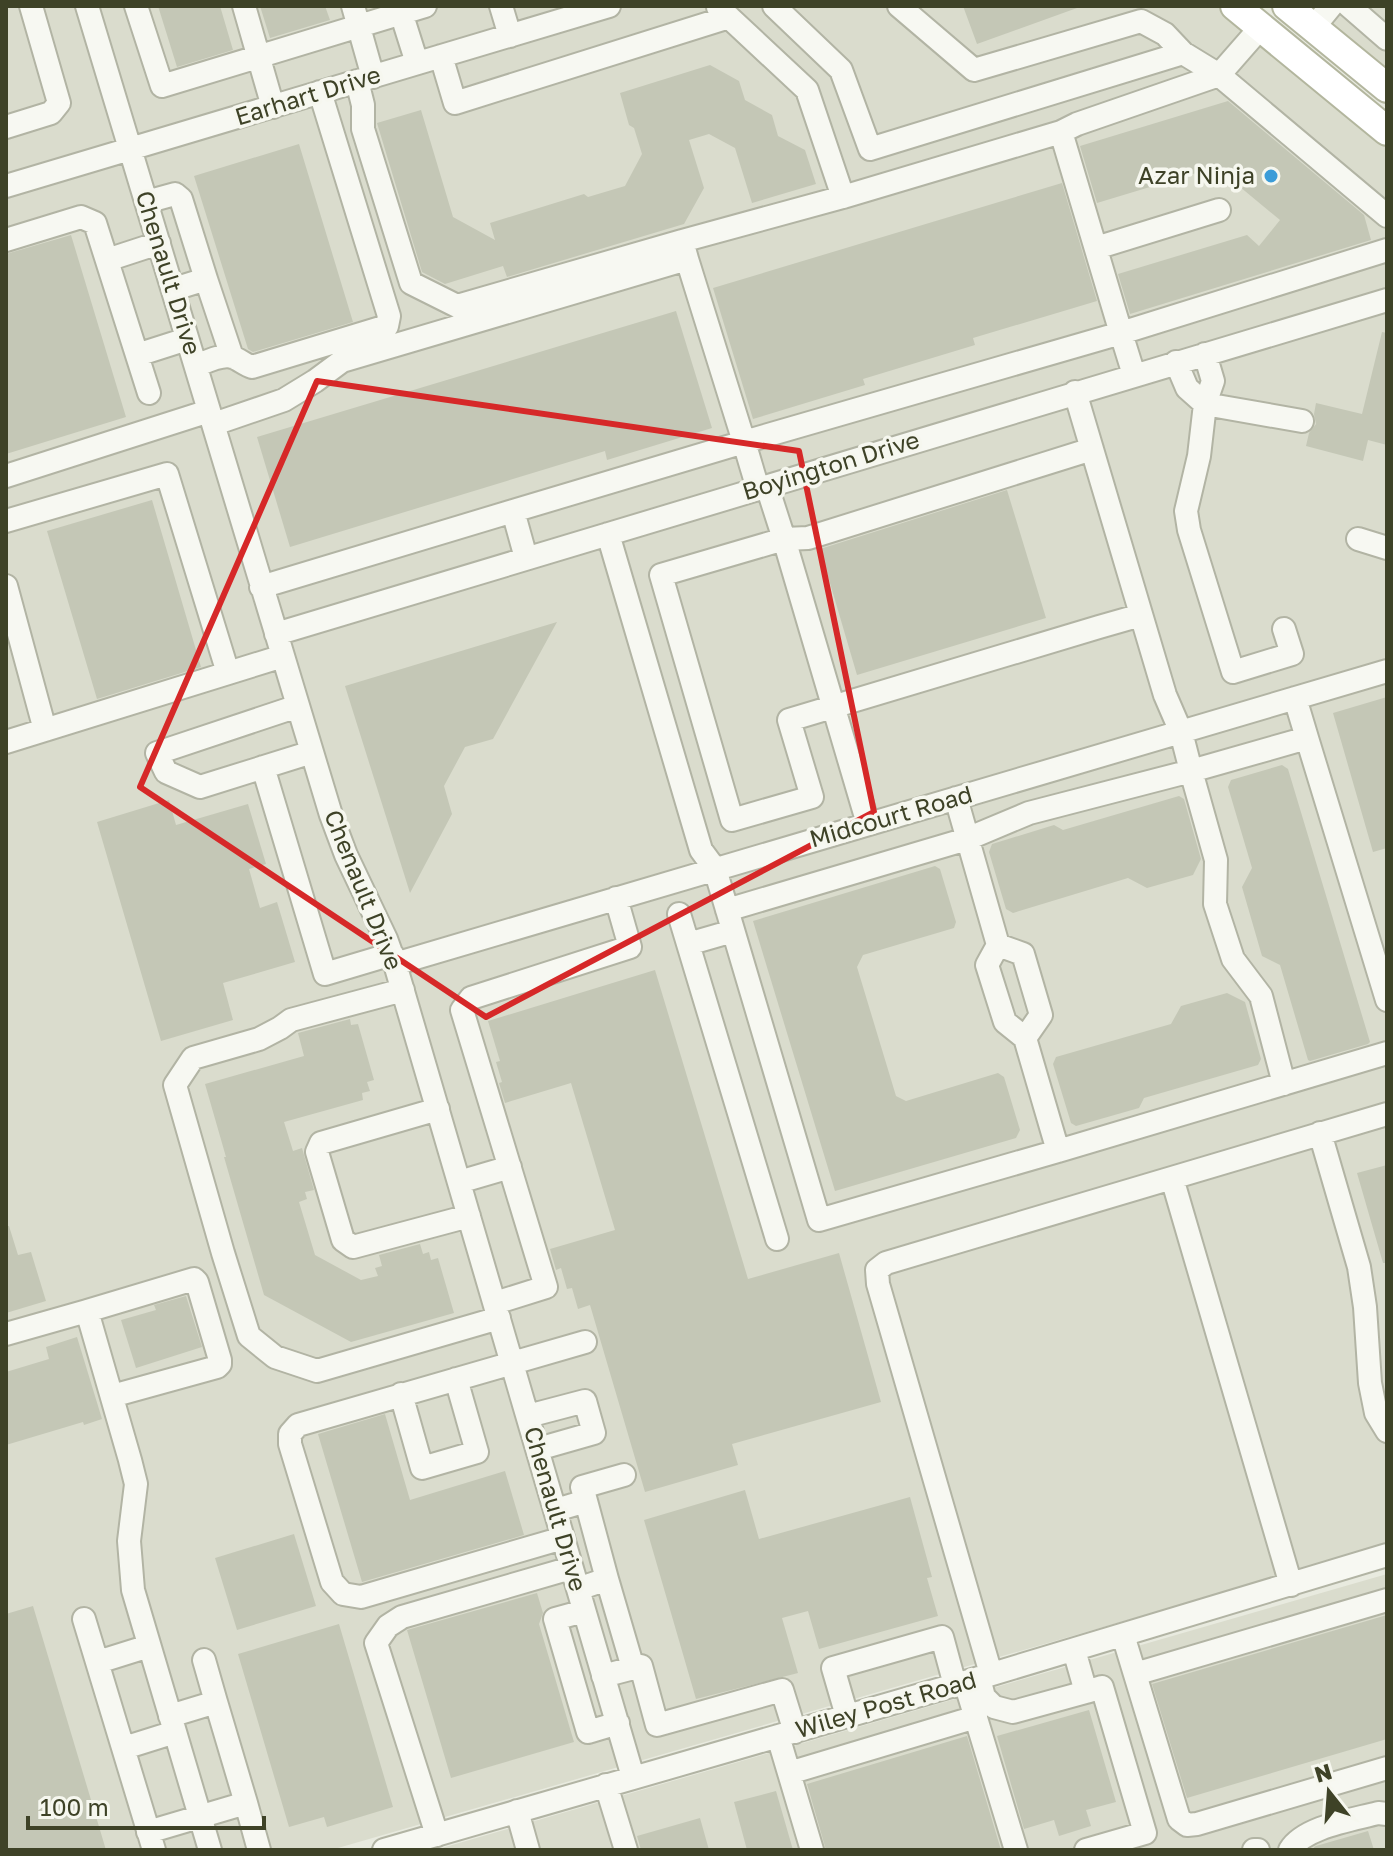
<svg xmlns="http://www.w3.org/2000/svg" width="1393" height="1856" viewBox="0 0 1393 1856" font-family="'Golos Text',sans-serif">
	<style>
		.built { fill: #dadccd }
		.building { fill: #c4c7b6 }
		.lines { fill: none; stroke-linecap: round; stroke-linejoin: round }
		.minor-casing { stroke: #b2b4a4; stroke-width: 26 }
		.major-casing { stroke: #b3b69e; stroke-width: 32 }
		.minor { stroke: #f7f8f2; stroke-width: 22 }
		.major { stroke: #fff; stroke-width: 28 }
		.marked { fill: none; stroke: #d62828; stroke-width: 6; stroke-linejoin: round }
		.poi-dot { fill: #3b9cd8; stroke: #f6f7ef; stroke-width: 3 }
		.labels { text-anchor: middle; stroke-width: 7; stroke-linejoin: round; paint-order: stroke }
		.street-label { font-size: 24px; fill: #3e4227; stroke: #f6f7ef }
		.poi-label { font-size: 24px; fill: #3e4227; stroke: #f6f7ef; text-anchor: end }
	</style>
	<rect width="100%" height="100%" fill="#e8eadf"/>
	<path class="built" d="M6,6h1211l170,143v1396l-1056,305h-325z
		M1305,6h82v69z
		M1387,1574v276h-952l682,-198z"/>
	<path class="building" d="M158,6h62l13,44 -56,17z
		M260,6h65l5,14 -60,18z
		M963,6h114v2l-100,36z
		M710,65l29,16 6,19 27,15 6,21 27,14 11,34 -64,19 -17,-55 -26,-14 -20,6 15,48 -20,36 -177,53 -4,-11 -58,18 -23,-12 -45,-149 44,-13 32,107 42,23 -5,-17 94,-29 4,3 37,-11 17,-32 -8,-26 -5,-3 -9,-32z
		M1228,101l136,114 7,25 -241,74 -12,-40 129,-39 12,11 21,-26 -64,-53 -119,36 -17,-57z
		M299,144l54,178 -100,30 -5,-3 -54,-173z
		M1062,183l35,118 -124,37 2,7 -112,34 2,6 -112,34 -40,-131z
		M71,235l55,182 -120,37v-200z
		M676,311l36,117 -105,32 -2,-9 -315,96 -33,-110z
		M1382,332l5,1v112l-19,-5 -5,21 -57,-15 3,-13 7,-9 -2,-10 2,-11 46,11z
		M1007,490l39,128 -189,57 -37,-126z
		M152,500l49,167 -104,32 -50,-168z
		M557,622l-64,117 -28,8 -21,39 8,28 -42,79 -65,-207z
		M1387,697v151l-14,4 -40,-139z
		M1282,765l6,4 82,273 -2,2 -58,17 -2,-1 -28,-95 -18,-9 -20,-69 10,-19 -24,-81 3,-7z
		M1179,796l5,3 17,60 -8,16 -46,13 -19,-10 -115,35 -7,-4 -17,-57 3,-8 62,-19 9,5z
		M169,800l7,25 72,-21 18,60 -17,5 11,39 17,-6 18,60 -72,21 10,37 -72,21 -64,-219z
		M935,866l5,3 16,53 -2,6 -91,27 -6,12 39,129 10,5 92,-28 6,4 16,53 -4,8 -181,53 -82,-270z
		M655,970l93,309 91,-26 42,149 -149,42 6,21 -93,27 -55,-187 -12,4 -6,-21 -5,1 -6,-21 -5,2 -6,-21 65,-19 -44,-147 -66,20 -6,-20 3,-1 -6,-20 4,-1 -12,-40z
		M1227,993l18,9 16,57 -3,6 -114,33 -5,10 -63,18 -5,-3 -18,-59 3,-7 115,-33 10,-18z
		M350,1019l1,6 7,-1 16,56 -7,2 3,9 -8,2 1,7 -79,22 9,29 9,-3 12,42 -9,2 2,7 -8,3 16,53 46,25 17,-4 -3,-8 7,-2 -3,-11 41,-11 3,10 6,-2 2,8 7,-2 16,55 -103,29 -87,-47 -40,-138h2l-21,-73 99,-28 -6,-23z
		M1387,1165v98h-4l-26,-90z
		M6,1226h3l9,29 13,-3 15,49 -40,12z
		M186,1296l16,51 -66,21 -15,-48 35,-10 -2,-5z
		M77,1337l25,82 -18,6 -1,-3 -77,23v-73l43,-13 -3,-12z
		M385,1414l25,86 95,-29 19,64 -162,47 -44,-148z
		M745,1490l14,49 151,-42 22,80 -5,1 11,38 -119,33 -11,-38 -26,7 16,55 -102,26 -52,-179z
		M294,1534l22,72 -79,24 -22,-72z
		M537,1593l6,20 -4,11 35,118 -123,36 -44,-148z
		M33,1606l73,244h-100v-236z
		M1387,1615v124l-200,59 -35,-114z
		M339,1624l54,183 -66,20 -3,-10 -35,10 -51,-173z
		M1089,1710l27,92 -30,8 5,16 -32,10 -5,-16 -30,9 -27,-93z
		M967,1736l34,114h-175l-19,-66z
		M776,1791l17,59h-46l-13,-48z
		M700,1818l9,32h-68l-4,-14z
		M1368,1831l6,19h-59l-1,-3 2,-1z"/>
	<g class="lines">
		<defs>
			<path id="minor" d="M87,6l244,809 15,40 40,84 9,25 238,813
				M136,6l26,80 263,-80
				M244,6l29,101
				M353,6l20,71
				M399,6l18,57
				M501,6l9,30
				M774,6l67,64 29,79 313,-96 36,22
				M899,6l75,64 167,-49 24,13 18,19
				M1349,6l38,33
				M718,7l89,83 36,107
				M1261,27l-42,48 168,141
				M1313,28l18,-22
				M441,56l14,47 274,-86
				M357,81l6,24v24l48,154 46,23 225,-65
				M6,127l45,-14 8,-10 -28,-97
				M1061,132l16,-8 142,-49
				M6,186l603,-180
				M146,202l29,-8 6,5 25,80
				M6,240l75,-23 14,6 54,170
				M1096,248l123,-38
				M687,259l-5,-18 161,-44 218,-65 60,201 -377,109 14,47
				M107,260l52,-17
				M174,289l32,-10 26,78
				M1205,354l8,27 -8,23 -6,52 -13,55 3,19 44,142 59,-18 -8,-25
				M137,355l50,-16
				M1176,362l11,26 18,16 97,17
				M196,366c10,-4 25,-12 36,-9 7,2 13,8 20,10l135,-41 2,-10 -69,-224
				M1134,375l-13,-42 266,-83
				M214,424l70,-24 31,-19 27,-20 345,-102 57,183 -231,69 13,47
				M6,476l203,-65
				M767,486l17,53 24,-1 284,-89
				M6,521l161,-47 61,199
				M608,534l93,316 14,19 104,351 239,-69 -33,-113 -20,-16 -18,-57 11,-20 -42,-147
				M1358,539l29,9
				M6,586l39,144
				M261,587l252,-76
				M276,634l1111,-334
				M298,706l-141,47 9,19 34,15 112,-35
				M1307,738l80,262
				M6,742l277,-86
				M263,767l62,207 67,-20
				M868,824l-84,-285 -123,36 71,245 80,-23 -23,-77 310,-93 42,-12
				M727,910l240,-71 62,-26 162,-42 -10,-39 -16,-37 -90,-303
				M679,914l98,325
				M688,944l45,-13
				M998,945l25,9 18,61 -16,23
				M395,964l992,-293
				M403,990l-112,30 -11,8 -21,11 -66,19 -18,27 48,168 26,83 26,21 42,14 182,-53
				M1284,1084l-23,-88 -28,-37 -18,-55 1,-44 -25,-89 116,-33 -12,-40
				M438,1109l-117,34 -4,9 26,88 10,7 116,-31
				M1320,1133l39,134 6,40 5,76 6,30 11,18
				M1058,1151l329,-98
				M1172,1178l119,407
				M459,1182l51,-15
				M495,1303l51,-16 -84,-277 9,-12 159,-51 -14,-49
				M87,1311l107,-32 3,3 23,78v4l-3,3 -105,29
				M6,1334l81,-23 43,149 6,24 -7,57 4,49 77,260
				M401,1394l21,74 55,-16 -21,-73
				M528,1416l57,-15 9,32 -56,16
				M556,1510l30,-9 -4,-14 42,-12
				M563,1538l-202,59 -18,-3 -11,-12 -42,-138v-10l8,-9 287,-83
				M607,1579l26,89
				M578,1589l29,-10 -21,-78
				M584,1611l-29,8 33,113 30,-9
				M84,1619l70,231
				M1123,1635l56,184 8,6 10,-1 190,-56
				M1074,1650l12,42 16,-5 43,146 -59,17
				M204,1660l12,42
				M98,1662l51,-16
				M991,1674l-113,-390 -1,-14 9,-7 501,-149
				M1135,1674l252,-74
				M603,1676l38,-10 16,59 125,-35 13,42
				M979,1678l5,19 10,10 19,5 73,-20
				M965,1682l51,168
				M847,1716l-14,-48 109,-31 13,48
				M778,1736l34,114
				M124,1748l51,-16
				M789,1773l187,-56
				M606,1785l20,65
				M246,1803l13,47
				M517,1811l11,39
				M148,1832l98,-29 -30,-101 -46,14
				M437,1835l-61,-192 12,-17 14,-9 169,-49
				M384,1850l595,-172 408,-123
				M1254,1850h4
				M1290,1850c14,-23 62,-30 88,-37l9,1"/>
			<path id="major" d="M1235,6l152,125
				M1287,6l100,82"/>
		</defs>
		<use href="#minor" class="minor-casing"/>
		<use href="#major" class="major-casing"/>
		<use href="#minor" class="minor"/>
		<use href="#major" class="major"/>
	</g>
	<path class="marked" d="M317,381l482,70 75,361 -388,205 -346,-230z"/>
	<circle class="poi-dot" cx="1271" cy="176" r="8"/>
	<g class="labels">
		<g class="street-label">
			<text transform="translate(308 96) rotate(-17)" y="8">Earhart Drive</text>
			<text transform="translate(168 273) rotate(73)" y="8">Chenault Drive</text>
			<text transform="translate(831 466) rotate(-17)" y="8">Boyington Drive</text>
			<text transform="translate(891 817) rotate(-16)" y="8">Midcourt Road</text>
			<text transform="translate(363 890) rotate(68)" y="8">Chenault Drive</text>
			<text transform="translate(555 1509) rotate(74)" y="8">Chenault Drive</text>
			<text transform="translate(886 1705) rotate(-16)" y="8">Wiley Post Road</text>
		</g>
		<g class="poi-label">
			<text x="1255" y="184">Azar Ninja</text>
		</g>
	</g>
	<rect width="1393" height="1856" fill="none" stroke="#3e4227" stroke-width="16"/>
	<g transform="translate(1329 1792) rotate(343)" stroke="#f6f7ef" stroke-width="6" paint-order="stroke">
	<path d="M0-6L14 30L0 20L-14 30Z" fill="#3e4227"/>
	<text y="-12" font-size="22" font-weight="bold" text-anchor="middle" fill="#3e4227">N</text>
	</g>
	<path d="M28 1816v12h236v-12" fill="none" stroke="#3e4227" stroke-width="4"/>
	<text x="40" y="1816" font-size="24" fill="#3e4227" stroke="#f6f7ef" stroke-width="6" paint-order="stroke">100 m</text>
</svg>
